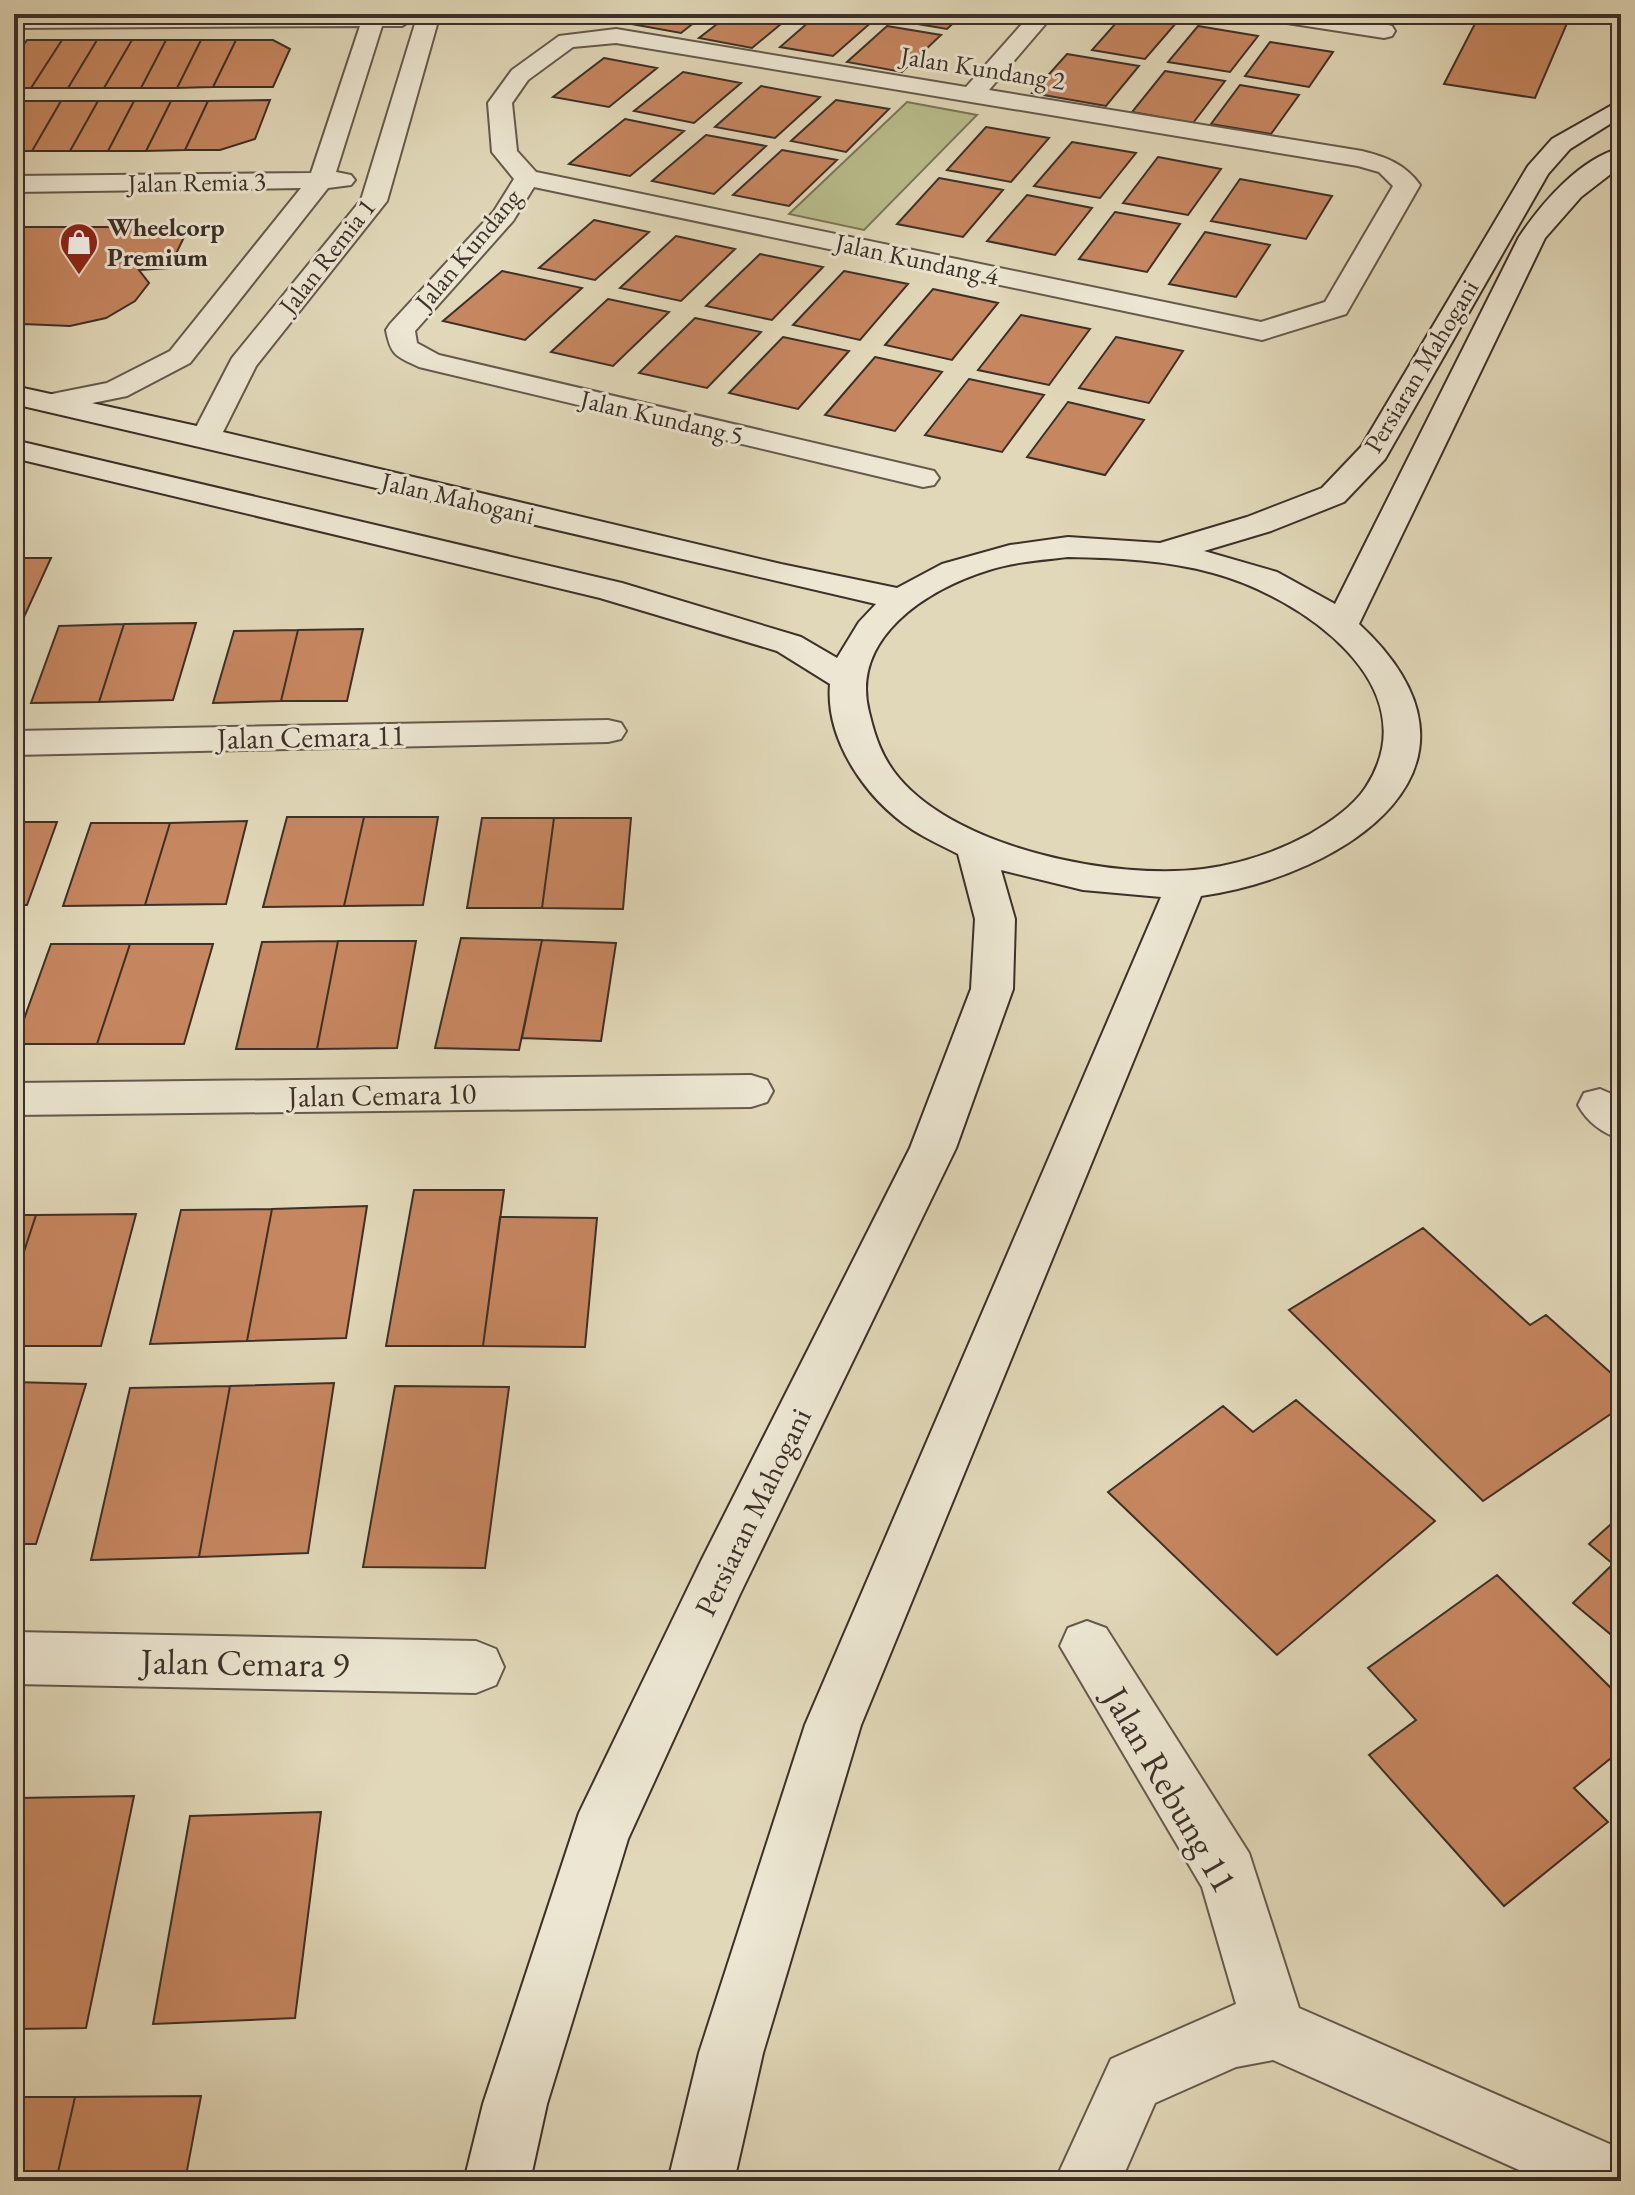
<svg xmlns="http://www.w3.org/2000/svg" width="1635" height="2195" viewBox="0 0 1635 2195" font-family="'EB Garamond',serif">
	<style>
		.green { fill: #b9bd8b; stroke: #7a765a; stroke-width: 2 }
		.building { fill: #c68660; stroke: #3c3028; stroke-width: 2 }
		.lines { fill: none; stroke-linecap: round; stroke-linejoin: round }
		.minor-casing { stroke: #655a4c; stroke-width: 4 }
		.secondary-casing { stroke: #3c3028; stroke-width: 4 }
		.minor { fill: #ece6d2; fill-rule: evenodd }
		.secondary { fill: #ece6d2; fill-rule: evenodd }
		.labels { text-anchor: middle; stroke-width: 6; stroke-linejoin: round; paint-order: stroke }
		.far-street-label { font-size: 26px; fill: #3c3028; stroke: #ece6d2 }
		.far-poi-label { font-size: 26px; font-weight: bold; fill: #3c3028; stroke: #ece6d2; text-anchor: start }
		.street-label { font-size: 30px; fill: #3c3028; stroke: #ece6d2 }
		.near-street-label { font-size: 36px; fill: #3c3028; stroke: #ece6d2 }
	</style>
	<rect width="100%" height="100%" fill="#e1d8b9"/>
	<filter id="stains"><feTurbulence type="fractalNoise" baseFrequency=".0025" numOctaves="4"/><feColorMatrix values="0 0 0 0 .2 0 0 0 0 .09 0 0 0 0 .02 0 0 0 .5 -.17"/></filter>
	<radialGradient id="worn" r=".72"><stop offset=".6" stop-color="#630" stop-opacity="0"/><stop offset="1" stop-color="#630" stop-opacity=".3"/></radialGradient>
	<path class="green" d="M907,102l70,13 -113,115 -75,-16z"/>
	<path class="building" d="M572,14h53l-10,8z
		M645,14h60l-24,19 -50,-9z
		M730,14h63l-41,34 -53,-10z
		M818,14h20l36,6 -41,36 -53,-9z
		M901,14h62l-16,15 -53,-9z
		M1124,14h5l48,8 -32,37 -53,-9z
		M1480,14h91l-36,84 -91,-14z
		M887,26l54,9 -39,37 -55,-10z
		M1198,26l60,10 -28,36 -62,-10z
		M27,40h35l-31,48h-17v-29z
		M62,40h35l-29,48h-37z
		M97,40h35l-28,48h-36z
		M132,40h34l-25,48h-37z
		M166,40h35l-24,48h-36z
		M201,40h35l-23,47 -36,1z
		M236,40h37l17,9 -17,38h-60z
		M1270,42l63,10 -24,35 -64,-11z
		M1067,54l72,12 -33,40 -74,-13z
		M604,58l53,10 -48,39 -56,-10z
		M1165,71l60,10 -32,42 -61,-11z
		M683,72l58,11 -47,40 -60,-12z
		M1240,85l59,10 -28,39 -60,-10z
		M761,86l59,11 -45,41 -60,-11z
		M270,100l-15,39 -35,11h-35l23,-49z
		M836,100l53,9 -43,43 -55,-11z
		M24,101h37l-29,50h-18v-34z
		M61,101h37l-28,50h-38z
		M98,101h36l-26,50h-38z
		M134,101h37l-25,50h-38z
		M171,101h37l-23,49 -39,1z
		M625,119l59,12 -54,45 -61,-12z
		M986,127l63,11 -38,44 -64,-12z
		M706,135l60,11 -52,48 -62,-13z
		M1072,142l64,11 -36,45 -66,-12z
		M782,150l55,10 -48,46 -56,-11z
		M1158,157l63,12 -33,46 -65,-12z
		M939,178l64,12 -40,47 -66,-13z
		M1240,179l92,17 -26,43 -95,-18z
		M1027,195l65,13 -37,47 -68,-14z
		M1115,212l65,12 -33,48 -68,-13z
		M594,220l55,12 -54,48 -56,-12z
		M14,227h175l-20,41 -30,2 10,13 -14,18 -29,17 -36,8 -47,-2 -6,10h-3z
		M1205,232l65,13 -34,52 -67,-13z
		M676,236l59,13 -54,52 -61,-13z
		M760,254l63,13 -51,53 -66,-14z
		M502,271l80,17 -57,52 -82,-19z
		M844,271l64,13 -48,56 -67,-15z
		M933,289l65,14 -46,57 -67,-15z
		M608,299l61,13 -56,54 -62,-14z
		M1021,315l69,14 -41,56 -71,-15z
		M695,318l66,14 -54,56 -68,-15z
		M783,337l66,14 -51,58 -69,-16z
		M1116,337l67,14 -34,52 -70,-15z
		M875,357l67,15 -47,59 -70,-16z
		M969,379l75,16 -42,57 -77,-17z
		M1068,402l76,18 -39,55 -78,-18z
		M14,558h37l-33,72h-4z
		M196,623l-23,77 -74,2 25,-78z
		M124,624l-25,78 -68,1 28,-77z
		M363,629l-16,72h-66l17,-71z
		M298,630l-17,71 -68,2 21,-72z
		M287,817h77l-20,89 -81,1z
		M364,817h74l-15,88 -79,1z
		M482,818h72l-12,90h-75z
		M554,818h77l-8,91 -81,-1z
		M247,821l-21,83 -81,1 25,-82z
		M14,822h43l-30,83h-13z
		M91,823h79l-25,82 -82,1z
		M461,938l81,2 -23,110 -84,-2z
		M542,940l74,3 -15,98 -79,-3z
		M338,941h78l-19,107 -80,1z
		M338,941l-21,108h-81l26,-107z
		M51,944h79l-33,100h-82z
		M130,944h83l-29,100h-87z
		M414,1190h90l-21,156h-97z
		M367,1206l-21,132 -99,3 25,-132z
		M272,1209l-25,132 -97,3 31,-134z
		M136,1214l-35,132h-87v-64l22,-67z
		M14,1215h22l-22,67z
		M500,1217l97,1 -12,129 -102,-1z
		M1423,1228l107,97 16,-10 75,67v25l-138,94 -194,-191z
		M14,1382l72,2 -50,160h-22z
		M334,1383l-26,170 -109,4 31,-171z
		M230,1386l-31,171 -108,3 39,-172z
		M395,1386l114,1 -24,181 -122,-1z
		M1296,1400l139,121 -158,134 -169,-163 115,-86 30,26z
		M1621,1515v128l-48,-40 40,-39 -24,-20z
		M1497,1575l124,123v52l-47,38 34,34 -104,84 -135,-151 47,-35 -48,-52z
		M134,1796l-48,232 -72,1v-219l3,-12z
		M321,1812l-26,206 -142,6 37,-208z
		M201,2096l-16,85h-129l19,-84z
		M14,2097h61l-19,84h-42z"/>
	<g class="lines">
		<defs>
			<path id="minor" d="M14,14h395l4,5 -11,7h-20l-46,146 15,3 4,5 -4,5 -23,3 -138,175 -63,33 -74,15 -11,-3 -4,-6 4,-6 65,-13 63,-32 131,-163 -287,4v-16l297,-3 49,-147 -346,2z
				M418,14h22l-53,187 -131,165 -39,78 -11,2 -11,-2 -4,-7 41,-79 129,-158z
				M1031,14h23l-65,76 373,61c24,6 43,13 58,34l-74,129 -84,26 -728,-153 -21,34 -98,110 2,12 22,12 495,116 5,7 -5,7 -11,2 -504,-120c-23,-11 -28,-11 -33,-37l4,-6 104,-113 20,-32 -22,-27 -4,-49 24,-33 47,-34 57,-7 350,58zM616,43l742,123 21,6 14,14 -68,116 -64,20 -725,-150 -19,-21 -5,-48 16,-23 45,-33z
				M1263,14h55l66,10 8,2 3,5 -3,5 -8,2 -110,-17z
				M608,720l13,3 5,8 -5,8 -13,3 -594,13v-24z
				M751,1075l16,5 6,11 -6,11 -16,5 -737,8v-32z
				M1600,1089l21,9v41c-19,-6 -33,-16 -43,-34l6,-12z
				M1087,1621l19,7 143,225 50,155 322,141v32h-77l-271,-121 -37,7 -81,36 -34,78h-66l56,-122 125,-55 -34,-117 -142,-241 8,-18z
				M14,1632l462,9 20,8 8,18 -8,18 -20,8 -462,-9z"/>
			<path id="secondary" d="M1621,100v17l-51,32 -22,25 -163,285 -41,43 -73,29 -67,20 73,21 58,32 184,-367c23,-34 60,-78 102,-89v18l-40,31 -36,41 -186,386c154,143 -14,251 -158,272l-340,829 -98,328 -29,128h-66l31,-128 106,-328 356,-828 -78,-7 -82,-20 14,49 -2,70 -57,159 -216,446 -112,245 -81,265 -17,77h-66l19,-77 96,-291 122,-252 209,-413 61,-159 4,-70 -17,-65c-15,-8 -31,-15 -45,-24 -46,-30 -88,-89 -83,-146l-53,-33 -177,-53 -586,-140v-18l608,143 179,54 36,21 22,-36 17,-18 -862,-200v-18l192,42 575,136 116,24 45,-24 68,-19 58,-8 92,6 87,-26 75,-29 39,-41 167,-281 24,-27zM1068,557c49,1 98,3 145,16 86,23 219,112 153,214 -13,20 -36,35 -56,47 -33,18 -70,30 -107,35 -89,11 -244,-20 -304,-91 -17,-20 -24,-41 -30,-66 -19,-74 58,-123 120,-142 25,-8 53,-10 79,-13z"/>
		</defs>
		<use href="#minor" class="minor-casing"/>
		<use href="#secondary" class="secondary-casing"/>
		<use href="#minor" class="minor"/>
		<use href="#secondary" class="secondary"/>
	</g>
	<defs>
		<symbol id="shop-pin" viewBox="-11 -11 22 30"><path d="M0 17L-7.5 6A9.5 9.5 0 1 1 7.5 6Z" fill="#8f2418" stroke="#ece6d2"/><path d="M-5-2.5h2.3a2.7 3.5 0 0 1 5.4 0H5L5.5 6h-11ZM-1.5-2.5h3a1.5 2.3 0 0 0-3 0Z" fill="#fff"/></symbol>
	</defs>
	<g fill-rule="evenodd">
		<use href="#shop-pin" x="57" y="220" width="44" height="60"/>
	</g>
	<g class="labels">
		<g class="far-street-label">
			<text transform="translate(983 68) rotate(9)" y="9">Jalan Kundang 2</text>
			<text transform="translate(197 182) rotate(-1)" y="9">Jalan Remia 3</text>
			<text transform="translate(468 249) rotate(-50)" y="9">Jalan Kundang</text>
			<text transform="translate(327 256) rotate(-52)" y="9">Jalan Remia 1</text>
			<text transform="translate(917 259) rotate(12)" y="9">Jalan Kundang 4</text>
			<text transform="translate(1421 366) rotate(-59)" y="9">Persiaran Mahogani</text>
			<text transform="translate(662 417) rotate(13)" y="9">Jalan Kundang 5</text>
			<text transform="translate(458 498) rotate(13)" y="9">Jalan Mahogani</text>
		</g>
		<g class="far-poi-label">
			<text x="107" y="236">Wheelcorp<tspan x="107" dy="30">Premium</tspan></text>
		</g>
		<g class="street-label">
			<text transform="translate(311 737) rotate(-1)" y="10">Jalan Cemara 11</text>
			<text transform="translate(382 1095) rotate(-1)" y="10">Jalan Cemara 10</text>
			<text transform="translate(753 1512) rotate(-64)" y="10">Persiaran Mahogani</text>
		</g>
		<g class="near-street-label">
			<text transform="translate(245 1662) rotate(1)" y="13">Jalan Cemara 9</text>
			<text transform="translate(1171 1789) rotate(60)" y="13">Jalan Rebung 11</text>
		</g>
	</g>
	<rect width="1635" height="2195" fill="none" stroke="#e1d8b9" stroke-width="48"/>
	<rect x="16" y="16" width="1603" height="2163" fill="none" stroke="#3c3028" stroke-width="4"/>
	<rect x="24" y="24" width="1587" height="2147" fill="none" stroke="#3c3028" stroke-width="2"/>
	<rect width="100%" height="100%" filter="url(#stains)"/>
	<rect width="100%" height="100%" fill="url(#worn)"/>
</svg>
